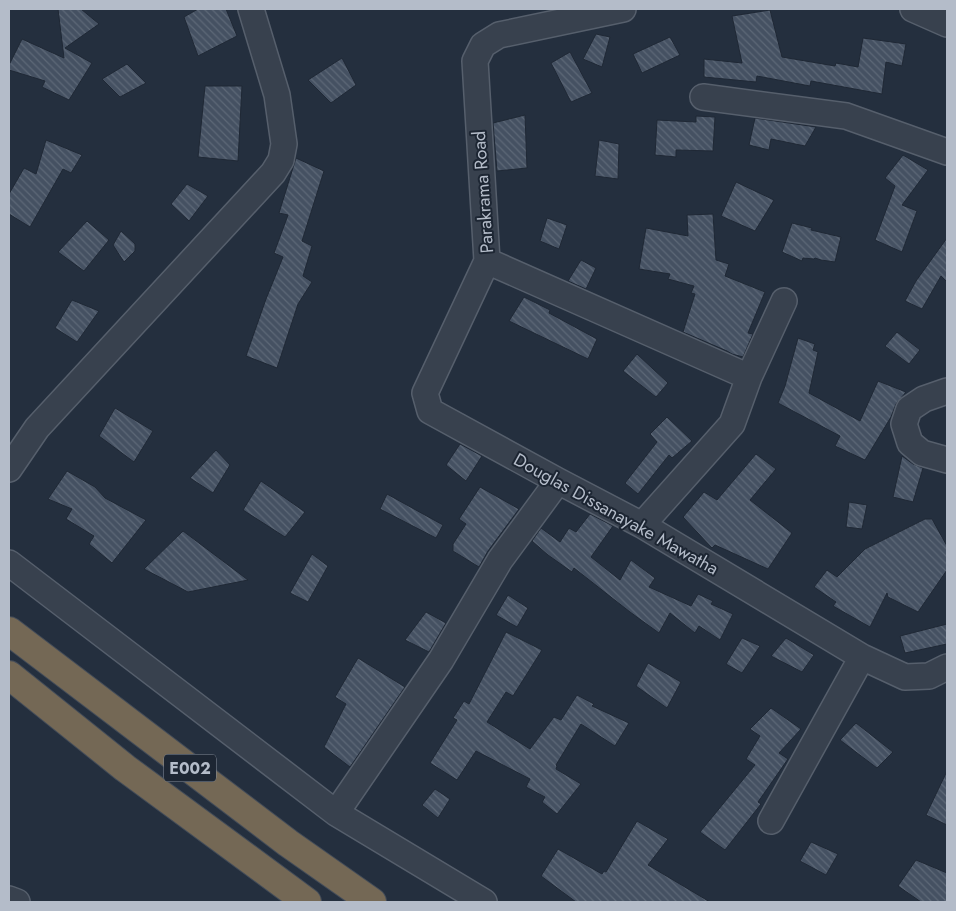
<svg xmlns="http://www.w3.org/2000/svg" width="956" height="911" viewBox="0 0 956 911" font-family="Jost,sans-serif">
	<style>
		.building { fill: url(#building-back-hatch); stroke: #1f2835 }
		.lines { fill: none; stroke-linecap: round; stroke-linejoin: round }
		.street-casing { stroke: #565f6c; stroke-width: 28 }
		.highway-casing { stroke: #434c59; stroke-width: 30 }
		.street { stroke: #38414e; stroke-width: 25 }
		.highway { stroke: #746855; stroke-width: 28 }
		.labels { text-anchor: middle; stroke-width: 4; stroke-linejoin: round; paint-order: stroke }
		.shield { fill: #1d2633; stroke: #878f9c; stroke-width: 1 }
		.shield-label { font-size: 16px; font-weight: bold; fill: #b4bcc9 }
		.street-label { font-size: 18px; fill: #b4bcc9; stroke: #1d2633 }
	</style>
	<defs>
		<pattern id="building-back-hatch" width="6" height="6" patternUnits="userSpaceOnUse" patternTransform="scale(1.25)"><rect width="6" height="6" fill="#455162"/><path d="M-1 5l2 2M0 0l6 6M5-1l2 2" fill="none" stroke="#5d6877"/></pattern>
	</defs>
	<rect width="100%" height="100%" fill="#242f3e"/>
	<path class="building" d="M58,9h23l18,15 -34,24 27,15 -23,37 -27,-13 3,-6 -36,-11v-5l13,-26 42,19z
		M198,9h28l11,27 -39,20 -14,-39z
		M770,10l12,47 53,9 1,-3 22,4 5,-29 43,6 -4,22 -16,-4 -4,32 -71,-13 -1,5 -53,-10 -1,6 -52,-5v-18l38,4 -10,-47z
		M596,34l14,3 -8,30 -19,-8z
		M670,37l10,18 -38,18 -9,-19z
		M570,52l22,41 -21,9 -20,-39z
		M342,58l14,27 -25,18 -23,-23z
		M127,64l19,19 -26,14 -18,-18z
		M205,86h37l-4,75 -40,-4z
		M525,115l2,53 -30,3 -4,-48z
		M696,116l19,1 -2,34 -37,-1v7l-21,-2 2,-35 39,2z
		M755,118l61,9 -11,19 -34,-7 -2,11 -20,-5z
		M46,140l36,15 -11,18 -8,-4 -33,58 -21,-13v-20l15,-26 12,6z
		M599,140l20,4 -1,35 -23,-3z
		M903,155l25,15 -26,35 15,6 -15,41 -27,-12 20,-54 -10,-8z
		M296,158l28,13 -22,70 10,5 -9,30 9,6 -14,22 -21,64 -31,-12 20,-57 17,-42 -9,-4 14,-38 -9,-2z
		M736,182l38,18 -19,31 -34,-15z
		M187,184l21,12 -19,25 -18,-17z
		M713,214l3,46 13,4 -4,12 40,16 -17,41 5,1 -10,23 -11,-3 -5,-3 -44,-19 12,-38 -4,-1 3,-7 -26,-7 2,-5 -31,-5 7,-41 42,8 -1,-21z
		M547,218l20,7 -8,24 -19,-8z
		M87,221l22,19 -25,31 -26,-19z
		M792,223l20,5 -1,2 30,7 -6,25 -14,-2 -6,-2 -1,1 -11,-1 -1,3 -20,-9z
		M121,231l14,13v7l-11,11 -11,-17z
		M947,238v44l-6,-6 -19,33 -17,-8 11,-20z
		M581,260l15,8 -10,21 -18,-8z
		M524,297l26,13 -1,3 48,26 -9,20 -79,-38z
		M72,300l27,11 -22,31 -22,-14z
		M897,332l23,18 -11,14 -24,-18z
		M798,338l17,6 -2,6 5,2 -9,41 51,28 18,-40 28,11 -10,12 -5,13 -26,43 -30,-14 5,-10 -62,-33 7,-17z
		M637,354l31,29 -12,14 -33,-26z
		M115,408l38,23 -19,31 -35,-26z
		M667,417l25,24 -20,17 -3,-3 -31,39 -13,-11 32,-41 -7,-8z
		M460,444l22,12 -16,25 -20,-16z
		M216,450l14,15 -17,28 -23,-15z
		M756,454l20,15 -26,31 42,33 -24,36 -53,-24 -3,3 -29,-31 21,-25 13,8z
		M902,456l11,8 10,4 -10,34 -20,-5z
		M67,471l28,16 10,11 41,22 -34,43 -23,-19 5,-8 -28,-17 6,-10 -24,-10z
		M261,481l44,31 -20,25 -42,-27z
		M480,487l39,22 -31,42 -9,16 -26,-16v-7l13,-20 -7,-5z
		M387,494l56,31 -7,13 -56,-29z
		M849,502l18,3 -5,24 -16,-2z
		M590,514l23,12 -22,31 29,23 11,-20 24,18 -6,9 42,19 7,-12 15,7 -2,3 22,10 -13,26 -21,-14 -4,7 -25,-20 -11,20 -29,-21 -56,-44 -2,4 -24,-17 -16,-14 9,-13 19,14 9,-14 7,4z
		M925,519h7l15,27v24l-29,42 -30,-15 -1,-4 -17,34 -37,-21 3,-4 -22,-15 13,-17 10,7 28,-28z
		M183,531l65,49 -60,12 -44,-23z
		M312,554l16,12 -20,36 -18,-9z
		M508,595l20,13 -11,19 -21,-12z
		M426,612l20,11 -17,29 -24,-12z
		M947,624v20l-42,9 -5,-17z
		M506,632l36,18 -29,46 -7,-4 -19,30 43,27 24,-32 7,3 16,-25 17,9 -2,2 37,17 -14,23 -34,-22 -25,41 1,1 -1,3 25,15 -24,30 -15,-12 3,-5 -19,-10 4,-8 -54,-28 -19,29 -27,-17 27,-43 -4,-2 11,-17 5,3z
		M742,638l18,8 -18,27 -16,-9z
		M786,638l28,17 -12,17 -31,-16z
		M358,658l47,29 -55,80 -26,-20 22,-43 -11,-7z
		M648,663l33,19 -14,26 -31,-22z
		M771,708l30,21 -22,24 9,6 -30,43 3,2 -36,46 -25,-18 55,-67 -9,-6 14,-23 -10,-7z
		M856,723l37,29 -16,16 -37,-28z
		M947,771v54l-21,-10z
		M435,789l15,10 -12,19 -16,-13z
		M637,821l31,18 -20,26 62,37h-134l-35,-26 17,-27 44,25 2,-3 2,1z
		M811,842l27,12 -12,21 -26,-14z
		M916,860l31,13v29h-26l-23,-16z"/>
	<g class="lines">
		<defs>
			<path id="street" d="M623,9l-124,26 -16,10 -8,16 12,200 262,116
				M913,9l34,15
				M703,97l143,19 101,36
				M487,261l-62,132 5,18 128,70 84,44 220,132 43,20 24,-1 18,-9
				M947,391l-23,8 -15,10 -5,15 6,19 12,10 25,7
				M9,469l28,-41 236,-255 8,-13 3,-16 -7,-49 -26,-86
				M642,525l90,-101 17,-47 35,-76
				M9,563l327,250 148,89
				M336,813l105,-153 59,-100 58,-79
				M771,821l91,-164
				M9,899l8,3"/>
			<path id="highway" d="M9,631l279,212 84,59
				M9,675l116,93 182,134"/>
		</defs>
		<use href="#street" class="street-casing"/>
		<use href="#highway" class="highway-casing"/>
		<use href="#street" class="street"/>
		<use href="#highway" class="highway"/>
	</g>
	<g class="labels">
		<rect class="shield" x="164" y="754.5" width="52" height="27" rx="4"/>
		<g class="shield-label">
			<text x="190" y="774">E002</text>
		</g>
		<g class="street-label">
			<text transform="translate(483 192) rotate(-94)" y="6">Parakrama Road</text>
			<text transform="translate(616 514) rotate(29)" y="6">Douglas Dissanayake Mawatha</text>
		</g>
	</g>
	<rect width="956" height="911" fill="none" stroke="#b4bcc9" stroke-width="20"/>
</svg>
